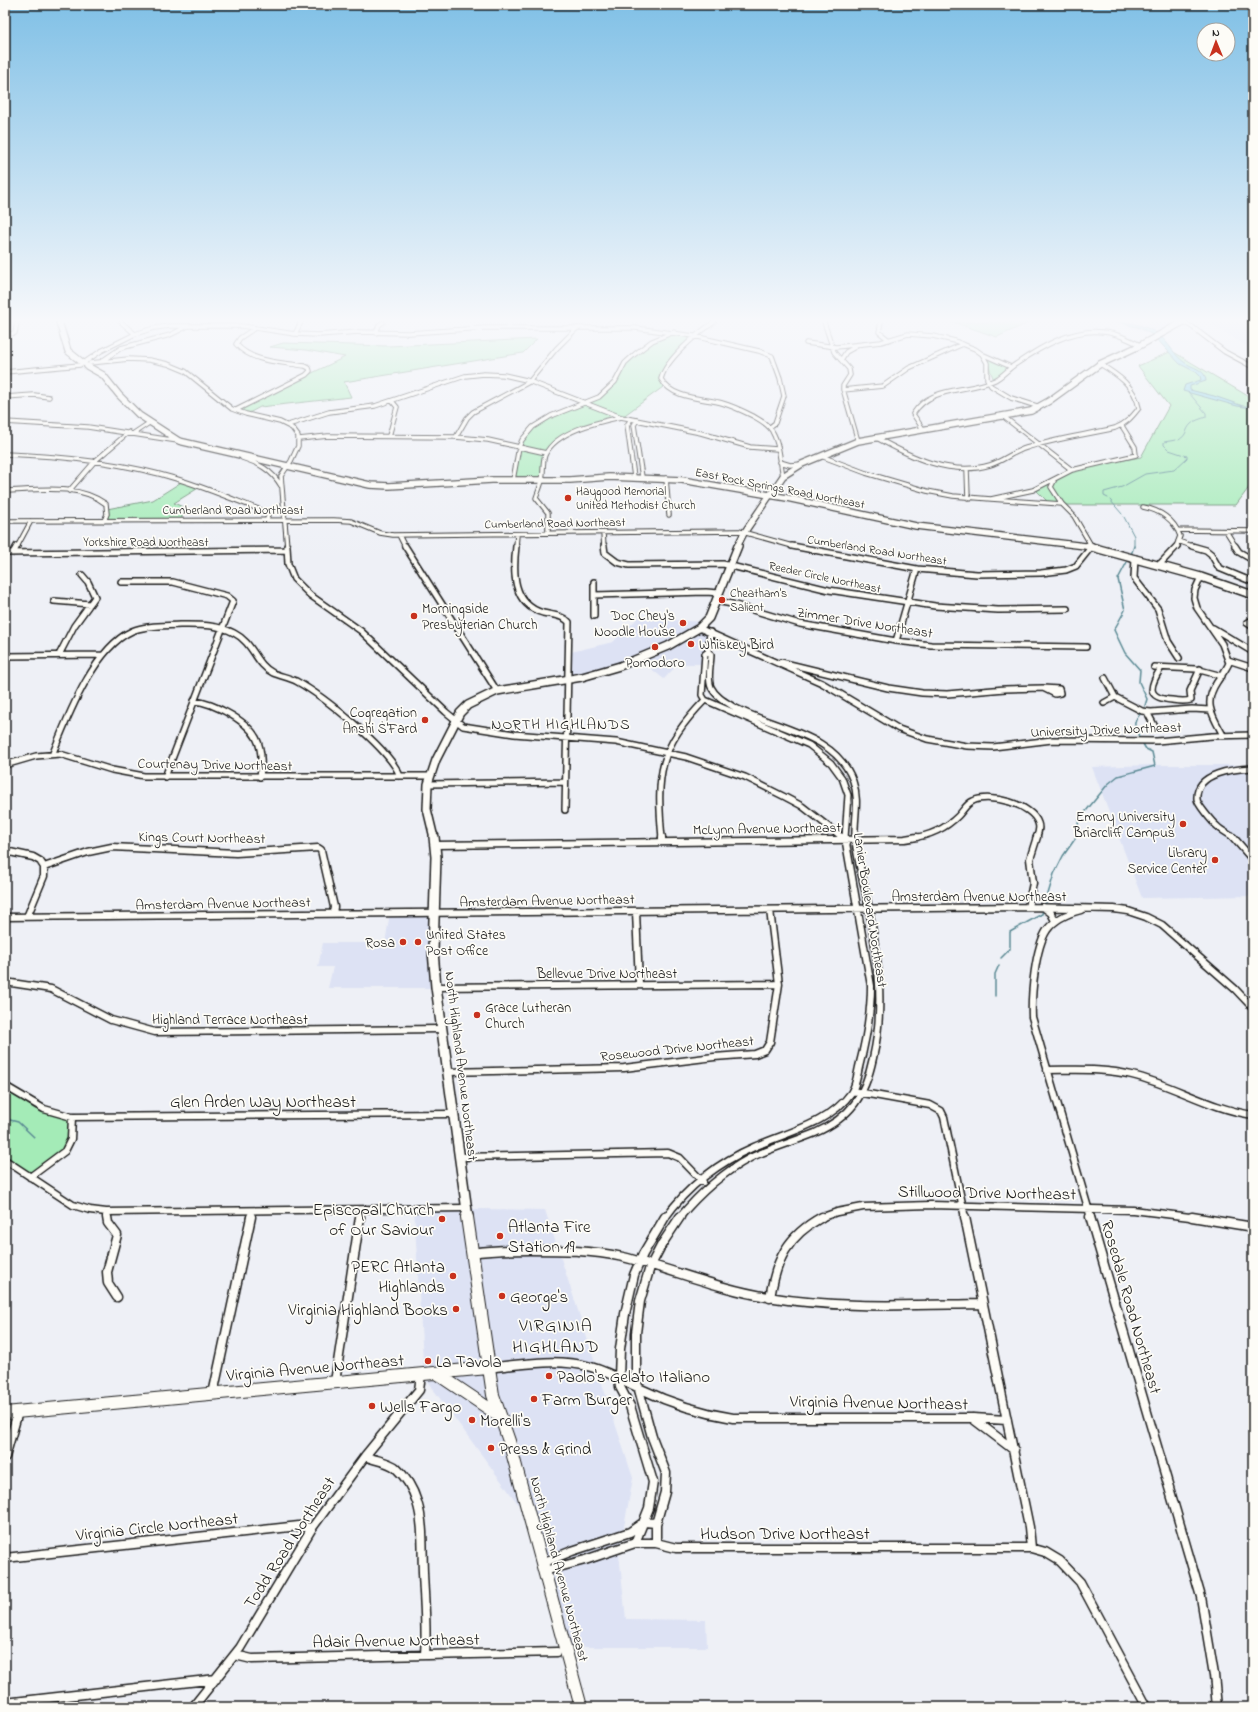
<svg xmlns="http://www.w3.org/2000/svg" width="1258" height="1712" viewBox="0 0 1258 1712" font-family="'Indie Flower',sans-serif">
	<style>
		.built { fill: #dde2f4 }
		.green { fill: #a4ebb7; stroke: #60846a }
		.water { fill: #84d2e3; stroke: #5a8993 }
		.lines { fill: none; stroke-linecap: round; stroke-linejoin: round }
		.stream-far1 { stroke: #5a8993; stroke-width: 1 }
		.stream { stroke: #5a8993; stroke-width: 1.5 }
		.street-far3-casing { stroke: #1c1c1c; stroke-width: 5.5 }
		.street-far2-casing { stroke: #1c1c1c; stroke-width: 8 }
		.street-far1-casing { stroke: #1c1c1c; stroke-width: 9 }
		.street-casing { stroke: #1c1c1c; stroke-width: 11 }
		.secondary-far3-casing { stroke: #1c1c1c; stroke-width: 8 }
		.secondary-far2-casing { stroke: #1c1c1c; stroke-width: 10 }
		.secondary-far1-casing { stroke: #1c1c1c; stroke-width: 12 }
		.secondary-casing { stroke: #1c1c1c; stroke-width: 14 }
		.street-far3 { stroke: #fdfcf7; stroke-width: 3.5 }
		.street-far2 { stroke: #fdfcf7; stroke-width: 5 }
		.street-far1 { stroke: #fdfcf7; stroke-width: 6 }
		.street { stroke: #fdfcf7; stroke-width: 8 }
		.secondary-far3 { stroke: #fdfcf7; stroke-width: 5.5 }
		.secondary-far2 { stroke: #fdfcf7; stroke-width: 7 }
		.secondary-far1 { stroke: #fdfcf7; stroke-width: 9 }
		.secondary { stroke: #fdfcf7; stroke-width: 12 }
		.poi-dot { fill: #c8321e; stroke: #fdfcf7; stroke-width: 1.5 }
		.labels { text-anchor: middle; stroke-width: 3.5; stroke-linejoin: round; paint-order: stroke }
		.far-street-label { font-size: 12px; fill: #1c1c1c; stroke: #fdfcf7 }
		.far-poi-label { font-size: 12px; fill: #1c1c1c; stroke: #fdfcf7; text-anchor: start }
		.poi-label { font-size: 14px; fill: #1c1c1c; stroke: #fdfcf7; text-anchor: end }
		.street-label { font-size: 14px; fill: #1c1c1c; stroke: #fdfcf7 }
		.neighbourhood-label { font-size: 15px; letter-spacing: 1px; fill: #1c1c1c; stroke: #fdfcf7 }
		.near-street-label { font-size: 17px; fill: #1c1c1c; stroke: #fdfcf7 }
		.near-poi-label { font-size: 17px; fill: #1c1c1c; stroke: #fdfcf7; text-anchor: start }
		.near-neighbourhood-label { font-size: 18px; letter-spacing: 1px; fill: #1c1c1c; stroke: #fdfcf7 }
	</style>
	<rect width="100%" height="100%" fill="#eef0f6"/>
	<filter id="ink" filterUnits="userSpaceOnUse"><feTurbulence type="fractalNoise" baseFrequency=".025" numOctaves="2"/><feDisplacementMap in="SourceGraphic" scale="8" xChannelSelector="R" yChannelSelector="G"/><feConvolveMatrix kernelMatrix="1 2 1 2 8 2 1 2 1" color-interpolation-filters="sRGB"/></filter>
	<g filter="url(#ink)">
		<path class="built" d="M1114,322h69l-29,14z
			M1208,322h45v28z
			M638,618l66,4 6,7 -2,35h-30l-14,15 -24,-19 -73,18v-25l46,-11z
			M1154,765h99v131l-111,2 -50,-131z
			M390,913h47l3,75h-112l5,-21h-15l5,-24h62z
			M414,1208l131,2 88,268 -14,76 7,65 80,1 1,27h-144l-36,-131 -103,-139z"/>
		<path class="green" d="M953,322h77l-33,15z
			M674,332l21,4 -33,36 -2,8 3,7 -41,30 -24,5 -39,17 -15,15 -3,26h-28c2,-10 5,-33 9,-42 10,-20 61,-32 80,-43 13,-8 15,-21 22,-33 10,-13 35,-23 50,-30z
			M537,339l-14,14 -179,29 7,15 -91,10 -11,6 -13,-3 109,-53 -39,-7 -36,-3 13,-4 105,3z
			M1172,351l81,48v83l-17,23h-185l-15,-15 7,-6 17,-6 8,-8 73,-13 28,-51 -31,-40z
			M984,356l28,12 -18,12c-4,-8 -5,-18 -10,-24z
			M183,481l17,6 -26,16 11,5 -4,12 -77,1 3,-12 46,-9z
			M5,1089l30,20 33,9 2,16 -10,23 -35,21 -20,-19z"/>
		<path class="water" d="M1119,322c14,0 31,5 41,14 9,7 14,19 24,26 8,6 22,7 22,19l-16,5v4l24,6 29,10h10v2l-16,-2 -54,-15 2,-6 16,-5 -1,-4 -4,-4 -16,-8 -27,-29 -13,-7z"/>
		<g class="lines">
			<path class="stream-far1" d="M1179,440c9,-6 6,-10 12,-16 4,-4 10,-5 15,-7v-4l-17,-20
				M1108,498l-4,-2v-4l18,-5 23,-13 29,-4 13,-12v-2l-18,-6 -5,-5v-3l12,-2
				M1110,500l12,14
				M1124,517l10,19v11"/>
			<path class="stream" d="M1131,555l3,-9
				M1128,560l-10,19 7,31 -11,20 11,23 15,17 -1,12 8,17 -3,10
				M1140,739c-5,-13 -9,-15 1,-26
				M1045,904l9,-30 9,-18 12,-17 4,-19 11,-14 18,-22 10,-8 37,-10 -3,-14 -6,-3 -3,-5
				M1001,958l9,-9v-17l32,-18 1,-4
				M995,996v-22l4,-9
				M5,1114l5,6 8,2 16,15"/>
			<defs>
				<path id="street-far3" d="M121,322l14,12
					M714,322c-17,12 -48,37 -53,57 11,20 41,19 61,24 11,3 21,8 31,13 7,4 15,8 19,15 8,13 8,31 11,45
					M824,322l10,30 15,17 1,6 -7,11v3l15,52
					M881,322l-2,10 10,8
					M1183,322l8,4 34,26 28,15
					M376,333l3,-8 4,-3
					M295,334l6,-12
					M5,335l10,-2 2,-11
					M806,343l30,4 45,-5 27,-8 25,2 22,5 20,8 7,5 5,9v16l4,7 20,12 29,9
					M984,355l27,12
					M841,360l5,-8 9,-5
					M102,361l19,-13 49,-13 18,-9
					M85,362l16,-11 34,-17 19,-6 16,-2h72l53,8 23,1 40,-3 51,1 74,-5h153l58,8 65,15 13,5 8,22 4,18 -9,27 -5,4
					M90,363l39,-4 20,1 19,4 17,7 47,38 14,5 34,8 12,6 6,8v10l-7,15 -10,15 6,71
					M5,372l75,-7
					M843,390l40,-4 26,-18 54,-24
					M5,397l29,-2 15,2
					M236,410l70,-35 4,-4 -1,-3 -4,-2c-23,-4 -53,-3 -69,-22l4,-6 15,-10
					M1004,417l68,53
					M631,419l-4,6 7,52
					M637,420l-3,5 8,52
					M5,422l83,5 90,14
					M288,425l41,-13 46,-6 90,-30 19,-2 20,1 22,5 95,37 80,16 49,14 27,2
					M923,429l-10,-15c18,-29 54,-21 82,-34 8,-4 14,-12 21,-16 25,-17 56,-36 87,-32 13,1 25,7 37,13
					M134,433l15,-10
					M389,436l8,-29 -5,-6
					M456,437l11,-19 6,-6 56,-30 27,-33 21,-21
					M875,437c34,19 75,40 115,28 13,-4 23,-13 36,-17 29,-9 59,-13 89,-20 11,-4 17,-11 24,-20 -4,-22 -21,-33 -39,-44
					M299,439l29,-3 128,1 32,3 58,13
					M5,454c58,2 116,8 172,25 30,9 60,22 89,33l2,2 -1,6
					M821,456l45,17 61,18 26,5 38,3 42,-9 39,-20 64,-15 -1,-8 -13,-21
					M242,458c16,5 30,12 39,28
					M780,462l10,3 12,-1
					M967,469l1,29
					M666,478l3,37
					M513,480l6,-33 3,-7 11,-13 18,-11 48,-19 16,-15 10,-19 10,-9 17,-13 22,-9
					M1054,481l-3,6 11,17
					M5,491c32,-1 74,-8 101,13l1,10 -3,7
					M69,491l26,-30 34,-29
					M991,499l71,5 12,12 18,31
					M1143,507c16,3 31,12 37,29l-4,11
					M5,521l329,-1 17,1 29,12 13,2 346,-4 57,16
					M1177,530l76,1
					M1226,531l10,16
					M548,533v-20l-12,-15c2,-6 5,-12 6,-18 2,-8 0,-17 3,-25 11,-24 53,-33 76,-38
					M603,533l1,14
					M399,535l6,12
					M1178,541l17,6
					M17,547l14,-26
					M516,547l1,-13"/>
				<path id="street-far2" d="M287,546l1,18 6,15 16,16 51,36 85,81 17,14 51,8 102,8 70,15 59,20 40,20 17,9 41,32
					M405,546l92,145
					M516,546c-3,26 -4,58 27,67 9,2 19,2 26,9l-4,188
					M604,546l1,7 12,9 12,3 94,-1 106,26 106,16 63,4 69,-1
					M792,546l125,23 60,5 64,-1 25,-3 10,-4 16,-20
					M1192,546l14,4 5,4 8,14 34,14
					M1235,546l4,6 14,8
					M5,553l282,-3
					M13,553l4,-7
					M1135,558l-1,20 24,31 10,32 11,17
					M1159,565l18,-19
					M1201,577l-6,13 -1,8 3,10 25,36 7,19c-3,7 -8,13 -12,19 -14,21 -5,33 6,53
					M121,582h52l54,14 6,5 -68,176
					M594,582v34
					M594,595l112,-3 13,1
					M54,601l36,3
					M716,601l16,3 68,20 96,17 35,4 155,2
					M1253,622l-3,-1 -3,2 6,4
					M699,628l123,55 77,46 28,10 40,7 26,1 59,-7 105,1 55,-5 41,-1
					M1213,628l40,24
					M710,632l-2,20 -3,2 -3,41 3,5 104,45 22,18 11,15 6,17 -3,43
					M896,641l21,-72
					M708,652l3,2c0,10 -4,24 0,33 5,10 15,15 23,20 39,21 102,26 119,74 7,20 1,37 2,57
					M59,655l15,-29 21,-29 -7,-15 -6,-7
					M5,656l98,-1
					M1228,660l25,8
					M781,662l107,26 34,5 25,1 58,-5 38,-1
					M1154,667l42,2 26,7
					M1161,668c-12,19 -15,30 11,32 7,1 12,2 19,0l-1,-9 10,-22
					M1105,678l10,19 27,14 9,1 41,-3 18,1
					M1043,688l16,1 1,4 -5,1z
					M194,701c12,1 22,6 32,11 30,16 39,31 34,65
					M1104,703l11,-6
					M1147,712l7,13
					M53,753c15,-37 41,-105 79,-122 14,-6 33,-5 48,-6 18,0 37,-1 54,8 20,10 21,31 39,40 8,3 16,5 23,8 27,15 93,67 104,95
					M5,765l31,-9 24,-2 52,16 32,6h286
					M428,784l137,-2
					M662,838c-6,-64 -3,-91 43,-138
					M911,838c18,-2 34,-9 47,-22 5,-5 8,-12 15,-15 17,-8 59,3 65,22 2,5 0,11 -2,15
					M1234,838c-5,-4 -12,-7 -17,-12 -4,-3 -20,-22 -20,-27 -2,-27 38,-30 56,-31"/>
				<path id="street-far1" d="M662,837v5
					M842,837l2,2
					M1233,837l20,23
					M436,845l469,-6 12,-2
					M5,851l28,6 7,4 4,6v9l-17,41
					M44,867l44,-15 24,-5 124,6 82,-5 3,2 13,57 -1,6
					M1028,907l5,-24 -3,-24 7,-22
					M1043,907l8,6 4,8
					M1081,910c-12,3 -26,9 -34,20 -12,18 -16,65 -15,87l59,201
					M636,911l3,73
					M5,917l1023,-10 86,2 14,2 18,6 16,8 73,64 18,19
					M5,982l46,7 60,31 44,12 286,-3
					M436,987l343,-3
					M1047,1070c28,0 57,-2 85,5 42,10 78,34 121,40
					M447,1072l177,-4 90,-11 41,-3 10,-4 5,-8 9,-58 -9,-74
					M5,1086l39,23 28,8 381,-3
					M852,1091l78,14 11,6 3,6 21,101
					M459,1157l209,-4 12,5 23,24
					M5,1160l68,45 17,5 16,2 360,-4
					M30,1177l35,-26 6,-12 1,-22
					M106,1212l1,6
					M250,1218l2,-7
					M360,1218l1,-8
					M665,1218c22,-31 54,-56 89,-71 33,-15 75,-23 97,-54 5,-7 6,-17 8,-26 7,-27 12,-53 12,-81l-26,-149
					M679,1218c20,-24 43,-45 71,-60 21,-10 43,-16 65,-25 36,-16 50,-37 58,-75 13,-56 4,-109 -7,-164 -4,-19 -9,-38 -11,-57
					M820,1218l17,-6 26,-5 68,-2 202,5 65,8"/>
				<path id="street" d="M107,1217l1,6 9,12 -10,37 1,11 9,14
					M965,1217l64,310 2,21
					M1090,1217l111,380 13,78 3,32
					M1192,1217l61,10
					M472,1253c19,-3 38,-3 57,-3 32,0 62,0 94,7 49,12 95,32 145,40 71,12 144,8 215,7
					M770,1298c6,-38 17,-62 52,-81
					M488,1368c33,-4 70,-10 103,-1 18,5 33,14 50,22 29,14 60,24 92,29h239l42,32
					M335,1382l25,-165
					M213,1394l38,-177
					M973,1418l34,2
					M365,1456c10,5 23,5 31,12 10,9 17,21 21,34 7,22 5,47 6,70 1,28 4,55 2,83
					M5,1457l13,-45
					M635,1543l14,-35 4,-26 -23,-76 -10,-19 -1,-9 1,-29 5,-35 9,-39 9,-21 22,-37
					M656,1543v-19l9,-32 1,-19 -14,-36 -16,-58v-46l4,-32 10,-34 12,-23 18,-27
					M5,1558l294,-32 13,2
					M542,1563l30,-12 58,-19 14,-10 12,1
					M544,1571l41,-11 50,-17h21l20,5h355l14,4 15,9 20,21 67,125
					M235,1655l17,4 305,-7
					M5,1703l211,-24
					M193,1707l47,-59 72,-120 53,-72 54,-66 2,-15"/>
				<path id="secondary-far3" d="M59,322l9,29 15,12
					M87,366l16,9 16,20 20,20 40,26 191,44 19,1 103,-6h78l39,-3 73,3 105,18 129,28 178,21
					M737,547l7,-14 39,-57 19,-12 56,-23 173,-30 18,-10 51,-37 39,-18 44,-24"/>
				<path id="secondary-far2" d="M1088,546l113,31 52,18
					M434,838l-7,-29 1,-25 8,-24 24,-47 8,-8 29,-14 85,-14 38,-11 48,-20 31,-18 10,-10 29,-72"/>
				<path id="secondary-far1" d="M434,837l2,20 -3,94 3,36 32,231"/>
				<path id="secondary" d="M467,1217l26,178 16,46 72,266
					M436,1373l64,43
					M5,1413l483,-45"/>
			</defs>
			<use href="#street-far3" class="street-far3-casing"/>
			<use href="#street-far2" class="street-far2-casing"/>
			<use href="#street-far1" class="street-far1-casing"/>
			<use href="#street" class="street-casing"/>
			<use href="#secondary-far3" class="secondary-far3-casing"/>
			<use href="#secondary-far2" class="secondary-far2-casing"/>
			<use href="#secondary-far1" class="secondary-far1-casing"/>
			<use href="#secondary" class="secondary-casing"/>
			<use href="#street-far3" class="street-far3"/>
			<use href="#street-far2" class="street-far2"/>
			<use href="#street-far1" class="street-far1"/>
			<use href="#street" class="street"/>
			<use href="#secondary-far3" class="secondary-far3"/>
			<use href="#secondary-far2" class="secondary-far2"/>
			<use href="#secondary-far1" class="secondary-far1"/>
			<use href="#secondary" class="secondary"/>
		</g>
	</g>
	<linearGradient id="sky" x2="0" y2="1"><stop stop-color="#80c0e6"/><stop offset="0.57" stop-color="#f7f8fb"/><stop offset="1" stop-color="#f7f8fb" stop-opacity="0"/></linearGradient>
	<rect width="1258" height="562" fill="url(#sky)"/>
	<g class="poi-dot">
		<circle cx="568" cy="498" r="4"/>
		<circle cx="722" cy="600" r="4"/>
		<circle cx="414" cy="616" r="4"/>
		<circle cx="683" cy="623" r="4"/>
		<circle cx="691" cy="644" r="4"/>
		<circle cx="655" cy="647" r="4"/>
		<circle cx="425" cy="720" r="4"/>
		<circle cx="1183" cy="824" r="4"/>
		<circle cx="1215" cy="860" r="4"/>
		<circle cx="403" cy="942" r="4"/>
		<circle cx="418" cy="942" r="4"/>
		<circle cx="477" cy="1015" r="4"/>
		<circle cx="442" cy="1219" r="4"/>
		<circle cx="500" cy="1236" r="4"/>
		<circle cx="453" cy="1276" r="4"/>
		<circle cx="502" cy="1296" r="4"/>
		<circle cx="456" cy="1309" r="4"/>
		<circle cx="428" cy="1361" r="4"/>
		<circle cx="549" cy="1376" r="4"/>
		<circle cx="534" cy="1399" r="4"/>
		<circle cx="372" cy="1406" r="4"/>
		<circle cx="472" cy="1420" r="4"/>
		<circle cx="491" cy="1448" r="4"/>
	</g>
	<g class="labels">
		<g class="far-street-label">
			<text transform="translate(780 488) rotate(11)" y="4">East Rock Springs Road Northeast</text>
			<text x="233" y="514">Cumberland Road Northeast</text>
			<text transform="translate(555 523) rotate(-1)" y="4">Cumberland Road Northeast</text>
			<text x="146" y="546">Yorkshire Road Northeast</text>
			<text transform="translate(877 550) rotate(9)" y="4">Cumberland Road Northeast</text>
			<text transform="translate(825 577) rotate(12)" y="4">Reeder Circle Northeast</text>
		</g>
		<g class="far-poi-label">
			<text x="576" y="495">Haygood Memorial<tspan x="576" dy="14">United Methodist Church</tspan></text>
			<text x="730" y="597">Cheatham's<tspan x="730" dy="14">Salient</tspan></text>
		</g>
		<g class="poi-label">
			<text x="422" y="613" text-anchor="start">Morningside<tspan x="422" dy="16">Presbyterian Church</tspan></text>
			<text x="675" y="620">Doc Chey's<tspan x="675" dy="16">Noodle House</tspan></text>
			<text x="699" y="649" text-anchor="start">Whiskey Bird</text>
			<text x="655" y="667" text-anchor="middle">Pomodoro</text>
			<text x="417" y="717">Cogregation<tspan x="417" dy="16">Anshi S'Fard</tspan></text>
			<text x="1175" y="821">Emory University<tspan x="1175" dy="16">Briarcliff Campus</tspan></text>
			<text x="1207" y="857">Library<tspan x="1207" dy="16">Service Center</tspan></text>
			<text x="426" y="939" text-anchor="start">United States<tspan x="426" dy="16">Post Office</tspan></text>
			<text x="395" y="947">Rosa</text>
			<text x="485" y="1012" text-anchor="start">Grace Lutheran<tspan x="485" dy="16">Church</tspan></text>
		</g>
		<g class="street-label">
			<text transform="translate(865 622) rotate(9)" y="5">Zimmer Drive Northeast</text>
			<text transform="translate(1106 729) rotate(-2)" y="5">University Drive Northeast</text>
			<text transform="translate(215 764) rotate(1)" y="5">Courtenay Drive Northeast</text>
			<text transform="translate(767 828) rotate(-1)" y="5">McLynn Avenue Northeast</text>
			<text transform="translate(202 837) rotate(1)" y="5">Kings Court Northeast</text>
			<text x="979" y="901">Amsterdam Avenue Northeast</text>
			<text transform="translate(547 900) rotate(-1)" y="5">Amsterdam Avenue Northeast</text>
			<text transform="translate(223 903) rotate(-1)" y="5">Amsterdam Avenue Northeast</text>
			<text transform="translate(871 910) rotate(81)" y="5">Lanier Boulevard Northeast</text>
			<text x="607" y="978">Bellevue Drive Northeast</text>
			<text x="230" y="1024">Highland Terrace Northeast</text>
			<text transform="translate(677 1048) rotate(-6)" y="5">Rosewood Drive Northeast</text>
			<text transform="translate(462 1066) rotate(83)" y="5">North Highland Avenue Northeast</text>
			<text transform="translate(560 1569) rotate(75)" y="5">North Highland Avenue Northeast</text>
		</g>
		<g class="neighbourhood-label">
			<text x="561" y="729">NORTH HIGHLANDS</text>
		</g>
		<g class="near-street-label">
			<text x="263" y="1107">Glen Arden Way Northeast</text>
			<text transform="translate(987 1192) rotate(1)" y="6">Stillwood Drive Northeast</text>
			<text transform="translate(1132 1307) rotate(74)" y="6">Rosedale Road Northeast</text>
			<text transform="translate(315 1367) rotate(-5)" y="6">Virginia Avenue Northeast</text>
			<text transform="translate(879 1402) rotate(1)" y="6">Virginia Avenue Northeast</text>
			<text transform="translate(157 1526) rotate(-6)" y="6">Virginia Circle Northeast</text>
			<text x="785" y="1539">Hudson Drive Northeast</text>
			<text transform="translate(289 1542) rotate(-57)" y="6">Todd Road Northeast</text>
			<text transform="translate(396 1640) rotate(-1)" y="6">Adair Avenue Northeast</text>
		</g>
		<g class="near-poi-label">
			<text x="434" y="1215" text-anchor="end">Episcopal Church<tspan x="434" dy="20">of Our Saviour</tspan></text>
			<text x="508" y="1232">Atlanta Fire<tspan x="508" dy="20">Station 19</tspan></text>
			<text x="445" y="1272" text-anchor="end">PERC Atlanta<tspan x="445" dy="20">Highlands</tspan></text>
			<text x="510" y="1302">George's</text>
			<text x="448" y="1315" text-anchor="end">Virginia Highland Books</text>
			<text x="436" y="1367">La Tavola</text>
			<text x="557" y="1382">Paolo's Gelato Italiano</text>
			<text x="542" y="1405">Farm Burger</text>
			<text x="380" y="1412">Wells Fargo</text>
			<text x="480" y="1426">Morelli's</text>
			<text x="499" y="1454">Press &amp; Grind</text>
		</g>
		<g class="near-neighbourhood-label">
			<text x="556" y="1331">VIRGINIA<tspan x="556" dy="21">HIGHLAND</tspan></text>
		</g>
	</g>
	<rect width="1258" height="1712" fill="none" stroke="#fdfcf7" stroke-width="20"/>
	<rect x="10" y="10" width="1238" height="1692" fill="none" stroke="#1c1c1c" stroke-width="1.5" filter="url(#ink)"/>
	<g transform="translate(1216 42) rotate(359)"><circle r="19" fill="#fdfcf7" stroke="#a3a29f"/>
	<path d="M0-3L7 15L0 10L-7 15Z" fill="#c8321e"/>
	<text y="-6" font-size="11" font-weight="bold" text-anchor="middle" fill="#1c1c1c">N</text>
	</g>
</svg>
